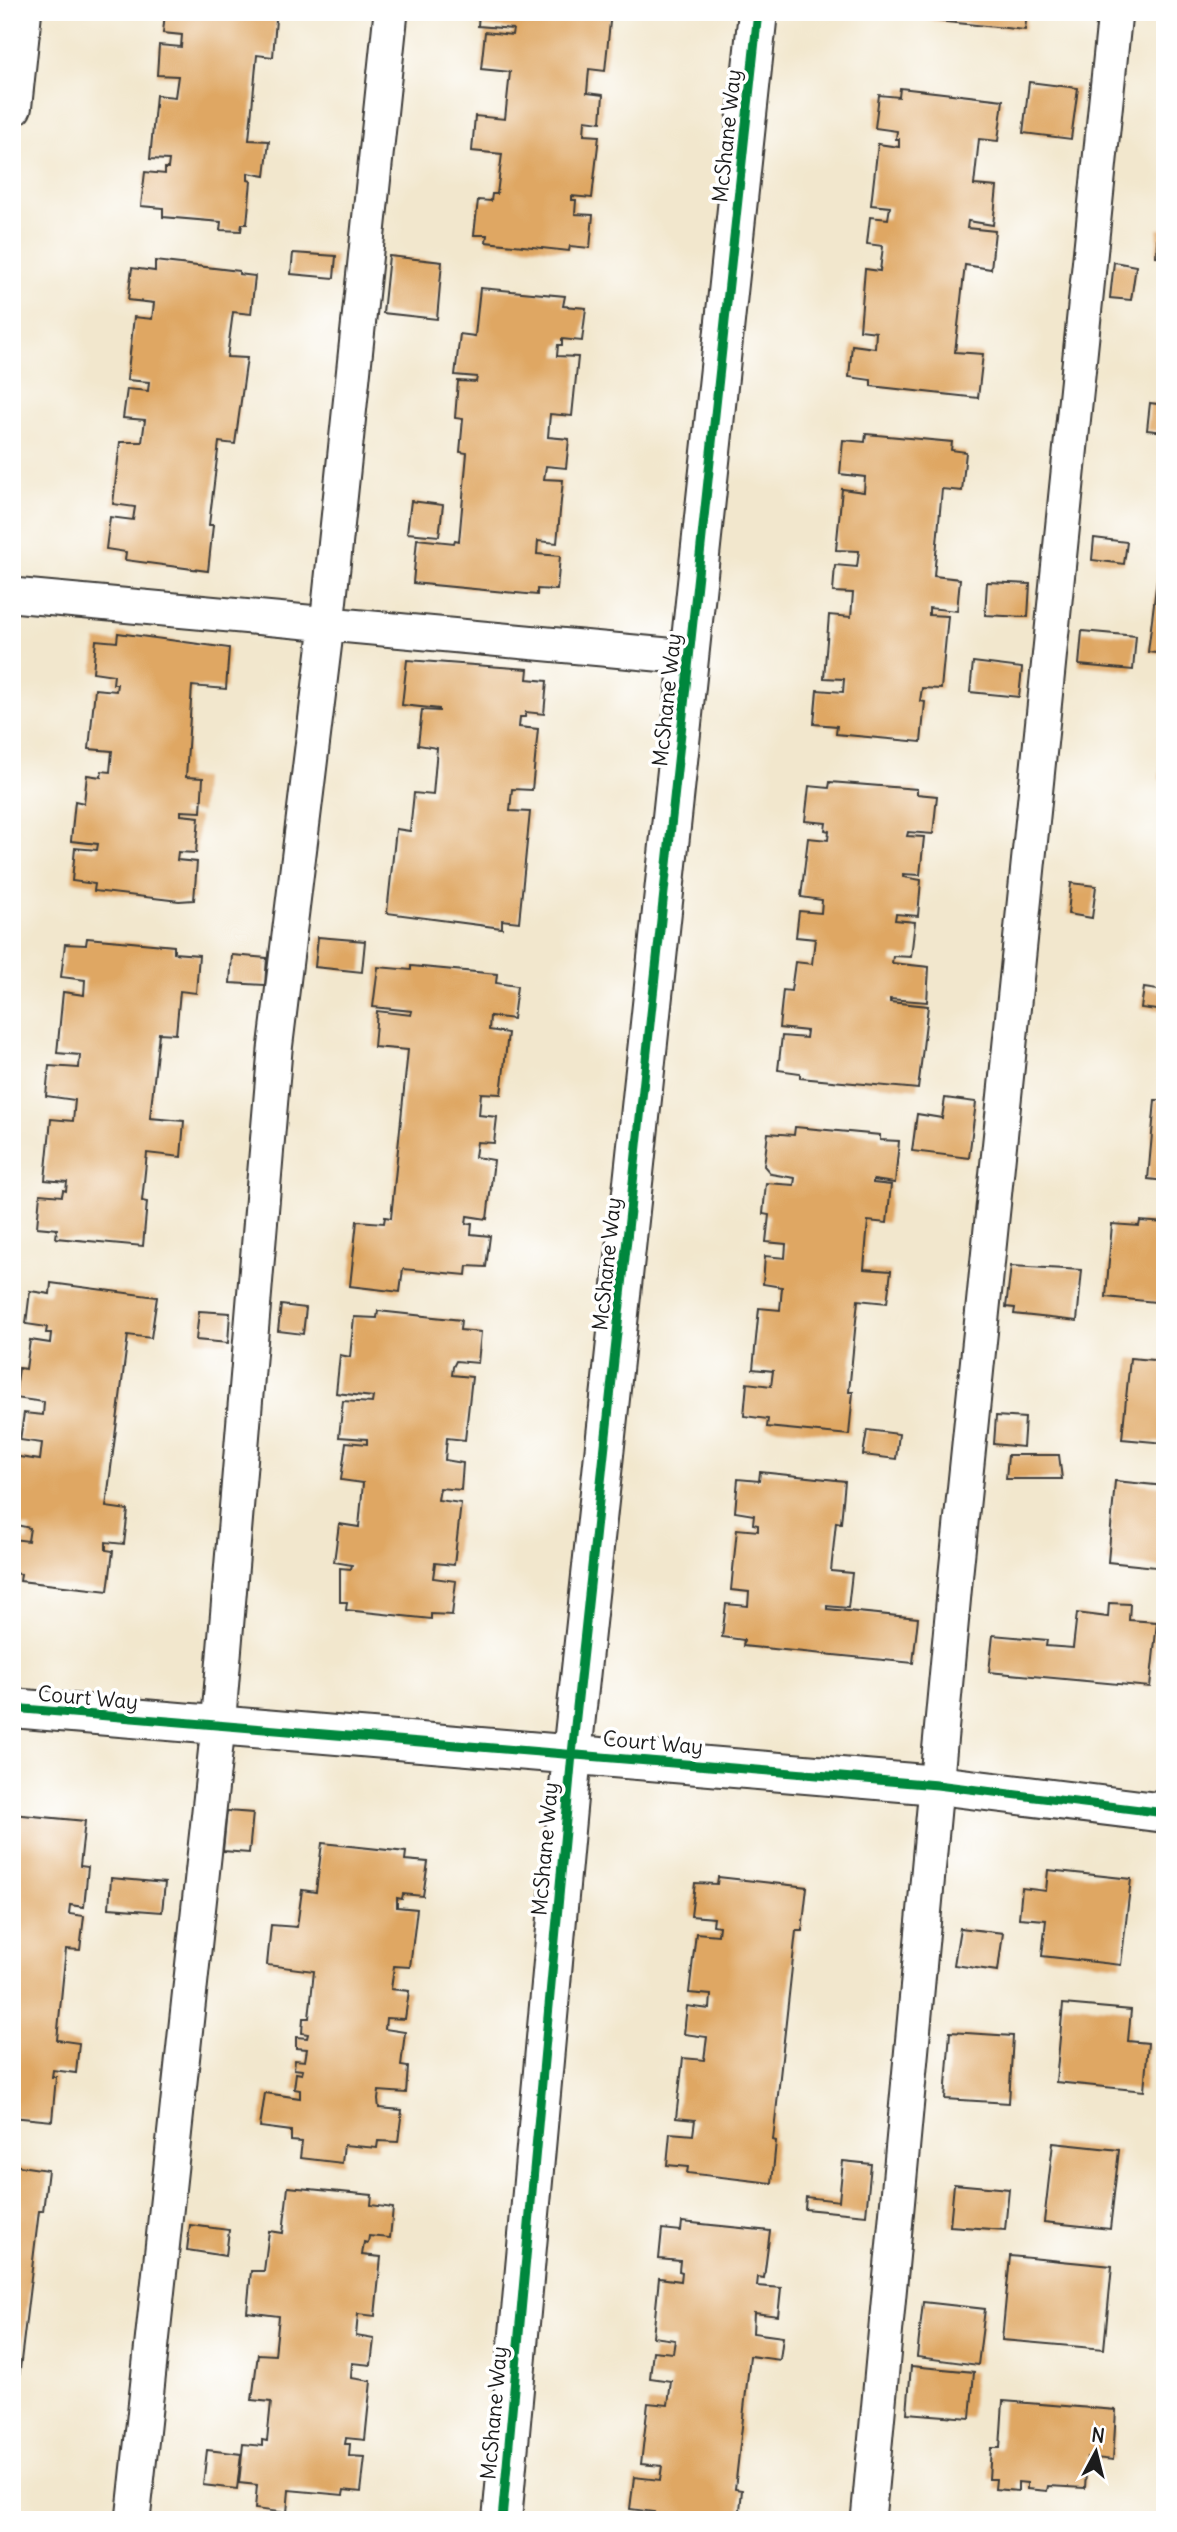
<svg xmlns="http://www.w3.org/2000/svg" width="1177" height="2532" viewBox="0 0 1177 2532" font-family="Delius,sans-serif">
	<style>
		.building { fill: #dfa764 }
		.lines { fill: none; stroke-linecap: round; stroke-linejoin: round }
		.service-casing { stroke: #3c3a37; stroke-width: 37 }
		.minor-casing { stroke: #3c3a37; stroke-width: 42 }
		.service { stroke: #fff; stroke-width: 33 }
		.minor { stroke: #fff; stroke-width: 38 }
		.cycleway-casing { stroke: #fff; stroke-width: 13 }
		.cycleway { stroke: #00873e; stroke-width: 9 }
		.labels { text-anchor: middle; stroke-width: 7; stroke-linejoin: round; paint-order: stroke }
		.street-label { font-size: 21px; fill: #1c1c1c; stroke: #fff }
	</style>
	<rect width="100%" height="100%" fill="#fff"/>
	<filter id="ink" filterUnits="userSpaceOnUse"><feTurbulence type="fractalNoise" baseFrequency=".0143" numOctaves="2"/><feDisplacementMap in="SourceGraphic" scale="14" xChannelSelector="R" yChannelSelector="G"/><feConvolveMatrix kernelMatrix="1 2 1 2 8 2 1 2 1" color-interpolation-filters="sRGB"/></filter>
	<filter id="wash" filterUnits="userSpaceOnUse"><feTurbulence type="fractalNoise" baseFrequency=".00686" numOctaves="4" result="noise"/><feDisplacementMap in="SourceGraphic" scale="28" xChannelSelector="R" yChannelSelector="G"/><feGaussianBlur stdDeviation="1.57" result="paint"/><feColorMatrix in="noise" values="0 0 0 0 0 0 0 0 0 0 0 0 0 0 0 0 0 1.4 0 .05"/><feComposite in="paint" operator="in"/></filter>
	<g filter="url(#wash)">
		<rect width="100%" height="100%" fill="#f2e7cd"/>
		<g id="blocks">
			<path class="building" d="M165,12h98l-1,6 14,1 -3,38 -16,-2 -8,85 20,1 -4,35 -17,-3v7l3,1 -4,43h-5l-1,7 -21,-1 1,-8 -58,-5v-9l-22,-2 4,-34 20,2v-6h3l1,-8 -19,-1 6,-64 19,2 3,-21 -21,-1 2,-30 22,2 1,-12 -19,-2z
				M479,12h132l-6,59 -16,-2 -2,24 16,2 -2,27 -16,-2 -1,15 15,1 -7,62 -20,-2v4h4l-1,14 18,1 -3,33 -20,-2 -1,5 -83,-9 1,-7h-13l4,-35 13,1 1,-7h5l5,-40 -30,-3 3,-35 30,3 5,-47 -29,-3 4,-37 27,3 1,-6 -35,-3z
				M908,12h119l-2,18 -117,-12z
				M1029,82l49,6 -7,51 -48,-6z
				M900,88l103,12 -5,41 -19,-2 -5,46 23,2 -4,38 -25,-4 -1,7 28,3 -4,38 -26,-4 -10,87 28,2 -5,44 -107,-12v-6l-22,-3 3,-32 23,3 1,-16 -16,-2 5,-61 15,2 3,-25 -16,-2 3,-27 18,2 2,-12 -19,-2 7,-61 21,3v-8h-3l1,-8 -22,-3 4,-33 20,2z
				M1158,229h7v28l-9,-1z
				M293,253l43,3 -2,22 -43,-4z
				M389,256l53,6 -5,57 -54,-6z
				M155,261l84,10v3l16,2 -4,38 -18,-2 -6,45 20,1 -12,86 -16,-2 -10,83h4l-5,46 -83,-11 1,-8 -20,-3 4,-32 23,3 2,-13 -22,-3 7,-62h22l3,-22 -22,-2 4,-29 21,2 1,-9 -22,-2 7,-63 18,2 2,-16 -26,-3 4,-32 23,3z
				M1114,262l22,4 -5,34 -21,-2z
				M480,288l85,8 -2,10 23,2 -4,33 -20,-2v6h-4l-1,11 21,1 -6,59 -22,-2 -2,23 21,2 -3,29 -20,-2 -2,13 19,1 -6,63 -19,-2 -1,13 23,2 -3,34 -20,-1v6l-124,-12 4,-44 37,4 1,-3 4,1 8,-88 -7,-1 3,-33 -8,-1 3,-37 18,1 1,-5 -22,-2 5,-41 15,2z
				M1150,403l15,2v27l-18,-2z
				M866,434l86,8 -1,8 15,2 -4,39 -20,-2 -8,87 26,3 -3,32 -28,-3v7l19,1 -7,73 -19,-1 -2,13 5,1 -4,40 -85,-8 1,-8 -23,-2 3,-34 26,2 1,-13 -20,-1 5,-63 22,2 2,-24 -20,-1 2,-27 22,2 2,-16 -23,-1 6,-61 22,3 1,-15 -25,-3 3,-34 22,2z
				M411,501l32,4 -4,31 -32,-3z
				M1094,538l33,4 -3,22 -32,-4z
				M1158,571l7,1v82l-17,-2z
				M987,582l43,2 -2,33 -43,-2z
				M1082,631l54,5 -3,34 -54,-5z
				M118,633l111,15 -3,41 -34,-3 -6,91 17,1 -2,34 -20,-1v4l18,2 -3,36 -18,-1 -1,8 20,2 -3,38 -15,1 -85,-10 1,-7 -23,-3 3,-33 22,2 1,-6 -27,-3 4,-40 9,2 3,-28 14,2 1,-6 8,1 2,-21 -23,-2 6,-60 21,2 1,-7h-4l1,-9 -21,-3 3,-32 21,2z
				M407,660l121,9 -1,10 20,2 -3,33 -18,-2 -1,5h-5l-1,10 19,2 -6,61 -20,-1 -2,22 20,1 -11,110 -17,-2v8l-115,-15 9,-84 14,2 4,-38 19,2 4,-47 -19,-3 4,-35 17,1v-2l-37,-4z
				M973,662l49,6 -3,29 -49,-5z
				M1163,739h2v41h-6z
				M830,782l87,7v5l20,2 -4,38 -25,-2 -1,4 17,1 -4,38 -17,-1v3l18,3 -3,36 -22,-2 -1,6 20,2 -4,35 -18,-1 -1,7 37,4 -2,35 -37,-3v3l38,4 -10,83 -118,-11v-5l-22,-3 4,-34 24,2 1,-7 -28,-3 4,-38 8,1 4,-29 17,2 3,-25 -19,-2 3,-26 22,2 1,-13 -21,-3 7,-59 20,2 1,-9 -4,-1 1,-7 -21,-2 4,-35 20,2z
				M1071,883l25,3 -4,32 -24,-4z
				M318,937l47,4 -3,31 -47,-5z
				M87,938l87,8v7l25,2 -3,38 -16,-2 -4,43 -17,-1 -9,85 34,3 -3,36 -34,-4 -5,48 5,1 -4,44 -87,-8 1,-9 -20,-2 3,-33 22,2 1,-6 3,1 1,-9 -22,-2 6,-61 22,2 2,-21 -29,-4 3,-30 30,2 1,-13 -23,-2 6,-61 21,3 1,-15 -24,-3 4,-33 21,1z
				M232,955l35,3 -2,27 -35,-2z
				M411,966l86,8 -1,9 21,3 -4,33 -23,-3 -1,14 19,3 -7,61 -20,-1 -2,22 18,2 -3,26 -17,-1 -2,15 19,3 -7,59 -20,-3 -1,8 6,-1 -1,11 19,2 -4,31 -19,-1 -1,9 -63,-6 -3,23 -50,-6 7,-65 27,2 1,-6 6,1 17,-168 -34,-3 3,-36 34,4 1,-4 -39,-4 5,-40 33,3z
				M1144,988l21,3v20l-24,-3z
				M1163,1019h2v19h-4z
				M945,1098l31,4 -7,56 -57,-7 5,-37 25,4z
				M1155,1100h10v81l-17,-2z
				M795,1127l85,8v5l19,1 -4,42 -22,-3v3l18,2 -4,38 -19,-2 -4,48 27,2 -4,32 -29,-3 -9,92h4l-4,43 -82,-8 1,-8 -24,-3 3,-33 24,3 2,-15 -20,-2 6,-61 21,2 2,-23 -19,-3 2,-28 20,2 1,-14 -20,-2 3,-27 -6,-1 3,-31 28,2 1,-7 -24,-4 -7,-8 4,-33 26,2z
				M1140,1221l25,2v80l-59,-6 6,-73 27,2z
				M1011,1266l71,4 -5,51 -63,-7 1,-6 -9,-1z
				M51,1283l106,14 -6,41 -23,-3 -22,172 22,3 -4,34 -18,-2v8l7,1 -5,40 -88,-10 1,-7 -9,-1v-34l16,2 2,-13 -18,-4v-68l28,4 2,-17 -22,-3 4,-27 19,2 1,-13 -29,-4 4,-30 7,1 4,-29 20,3 1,-10h-5l1,-6 -21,-3 4,-33 20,3z
				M281,1305l25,3 -3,26 -25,-3z
				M199,1311l31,2 -2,30 -32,-3z
				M378,1311l83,9 -1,10 21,2 -3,31 -22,-2 -3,6 -1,8 20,2 -7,63 -18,-2 -2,22 18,3 -2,27 -21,-2 -2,12 23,3 -7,62 -19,-2 -2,15 23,3 -4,34 -21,-1v5l-85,-9 1,-8h-7v-34l11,1 1,-4 -18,-3 5,-38 20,3 4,-44 -22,-3 5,-38 21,2v-5l-28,-2 4,-36 29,2 1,-6 -37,-4 4,-38 10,2 4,-40 23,1z
				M1130,1358l35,3v82l-43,-4z
				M996,1416l29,2 -2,29 -29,-3z
				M867,1430l32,4 -3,25 -33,-4z
				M1008,1455h51l3,24h-56z
				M760,1472l85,9 -4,42 -5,-1 -5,49 21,2 -4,35 -21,-2v3l91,9 -5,45 -170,-17 1,-6 -22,-3 4,-33 22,2 1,-14 -18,-2 6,-61 21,2v-6l-5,-1 1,-9 -19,-3 3,-33 21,2z
				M1115,1481l50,5v82l-57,-6z
				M1109,1603l21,1 -1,16 28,2 -7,65 -161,-15 4,-37 54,5 -1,6 27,2 4,-35 31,4z
				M227,1811l26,2 -4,40 -26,-2z
				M12,1814l73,7 -5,45 8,1 -4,40 -14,-2 -1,9 15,2 -4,34 -14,-1 -9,91 22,3 -3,30 -23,-3 -1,7h4l-4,44 -40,-4z
				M322,1843l84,9 -1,8 23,2 -5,34 -20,-2 -1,5 -5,-1v9l20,2 -7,58 -16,-1 -3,23 18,2 -4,28 -19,-1 -1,11 20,3 -4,34 7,1 -2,26 -27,-2 -1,9 1,8 23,2 -4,32 -20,-1 -1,7 -33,-3 -2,18 -42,-5 2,-16 -11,-1v-10l-31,-4 5,-34 35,5v-8l-6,-1 2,-16 6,1 1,-4 -9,-1 1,-9 10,1 2,-12 -11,-1v-11l11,1 1,-4 -6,-1 1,-15h6l5,-47 -47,-6 4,-40 26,2 5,-37 14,2z
				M1048,1870l83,9 -10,86 -79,-9 4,-36 -27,-2 3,-30 24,3z
				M718,1877l89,10 -5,44h-6l-23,209 3,1 -4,42 -85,-10 1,-6 -21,-2 3,-32 23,2 2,-15 -19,-2 7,-60 21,2 3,-23 -23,-3 3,-28 23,3 1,-14 -22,-2 7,-60 22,2 1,-9 -6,-1 1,-7 -23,-2 4,-33 22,1z
				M111,1878l54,5 -3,29 -53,-4z
				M960,1928l43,5 -5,38 -44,-6z
				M1063,2004l68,6 -3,31 20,2 -4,48 -88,-9z
				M950,2032l63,4 -4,67 -64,-4z
				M1053,2143l66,7 -9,79 -66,-7z
				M843,2161l28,3 -5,51 -61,-6 1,-12 33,4z
				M12,2165l36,5 -5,41h-4l-25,208 6,1 -5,47 -3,-1z
				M954,2184l55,5 -4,41 -55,-4z
				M288,2187l84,8 -1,10 22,3 -3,30 -21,-2 -1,7 -4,-1 -2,13 19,2 -6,59 -17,-2 -2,22 18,3 -3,26 -19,-2 -1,15 20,3 -6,59 -19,-2 -1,6h5l-1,12 16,1 -4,35 -17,-2 -1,5 -54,-5 -2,23 -32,-4 2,-24 -18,-2 4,-39 19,2v-6l5,1 4,-39 -19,-2 6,-46 17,1 4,-39 -32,-4 4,-41h13l5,-40 14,2z
				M682,2222l88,9 -6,47 -6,-1 -1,9 24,2 -3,28 -24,-3 -1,20 30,4 -3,23 -30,-4 -15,133 7,1 -3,30h-86l1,-8 -24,-3 4,-32 26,3 2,-14 -21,-2 7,-61 20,2 3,-24 -21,-3 3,-27 20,2 2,-13 -22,-3 6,-59 22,3 1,-9 -3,-1 1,-10 -21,-2 3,-30 19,2z
				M190,2225l39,5 -3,26 -39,-6z
				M1010,2256l102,10 -8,83 -102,-9z
				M923,2302l62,7 -7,56 -61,-8z
				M911,2366l63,6 -4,46 -63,-5z
				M1003,2401l113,9 -3,50 -26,-3 -2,31 -37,-2 -1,5 -20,-2v-6l-9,-1v9l-23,-2 1,-10h-7l2,-31h9z
				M207,2450l34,4 -4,35 -34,-4z
				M12,2516l19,2v2h-19z"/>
		</g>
	</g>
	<g filter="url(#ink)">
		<use href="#blocks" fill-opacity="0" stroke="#3c3a37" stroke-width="2"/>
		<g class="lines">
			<defs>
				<path id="service" d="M12,595l677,62
					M133,2520l85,-793 57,-677 52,-425 64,-613
					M868,2520l88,-948 159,-1560"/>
				<path id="minor" d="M12,107l10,-95
					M12,1708l925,77 228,28
					M502,2520l70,-766 186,-1742"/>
			</defs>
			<use href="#service" class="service-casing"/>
			<use href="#minor" class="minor-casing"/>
			<use href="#service" class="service"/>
			<use href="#minor" class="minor"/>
			<defs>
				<path id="cycleway" d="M12,1708l925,77 228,28
					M502,2520l70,-766 186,-1742"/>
			</defs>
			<use href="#cycleway" class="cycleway-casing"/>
			<use href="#cycleway" class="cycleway"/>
		</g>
	</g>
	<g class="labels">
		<g class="street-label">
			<text transform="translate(727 136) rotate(-84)" y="7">McShane Way</text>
			<text transform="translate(667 700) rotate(-84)" y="7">McShane Way</text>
			<text transform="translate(607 1264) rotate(-84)" y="7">McShane Way</text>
			<text transform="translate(88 1698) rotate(5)" y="7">Court Way</text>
			<text transform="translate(653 1743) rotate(5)" y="7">Court Way</text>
			<text transform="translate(545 1849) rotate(-85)" y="7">McShane Way</text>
			<text transform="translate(494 2413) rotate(-85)" y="7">McShane Way</text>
		</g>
	</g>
	<rect width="1177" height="2532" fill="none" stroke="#fff" stroke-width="42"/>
	<g transform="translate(1096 2452) rotate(7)" stroke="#ffffff" stroke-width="5" paint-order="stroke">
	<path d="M0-5L12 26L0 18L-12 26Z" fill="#1c1c1c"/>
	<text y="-10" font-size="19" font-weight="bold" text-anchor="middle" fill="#1c1c1c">N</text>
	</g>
</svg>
